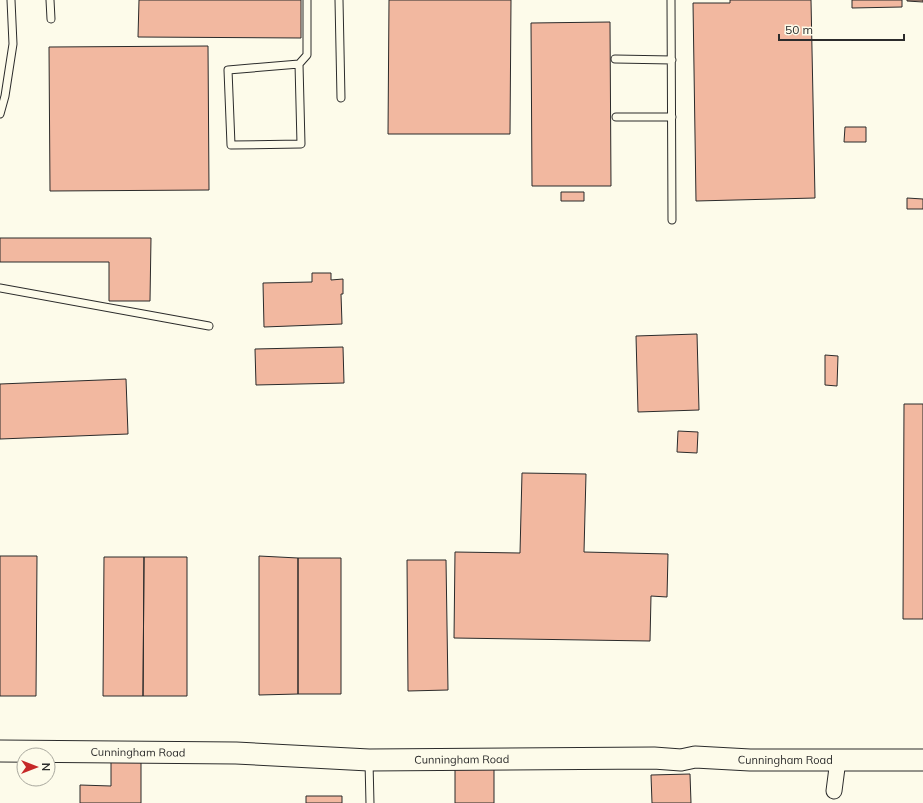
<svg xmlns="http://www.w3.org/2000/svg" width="923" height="803" viewBox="0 0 923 803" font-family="Mulish,sans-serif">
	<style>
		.building { fill: #f2b8a0; stroke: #2b2b2b }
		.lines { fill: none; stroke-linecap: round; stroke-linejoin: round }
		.lane-casing { stroke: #2b2b2b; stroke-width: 9 }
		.street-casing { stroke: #2b2b2b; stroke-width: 17 }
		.secondary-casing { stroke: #2b2b2b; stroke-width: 23 }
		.lane { stroke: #fdfbea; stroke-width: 7 }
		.street { stroke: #fdfbea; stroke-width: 15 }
		.secondary { stroke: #fdfbea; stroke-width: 21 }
		.labels { text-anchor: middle; stroke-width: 3; stroke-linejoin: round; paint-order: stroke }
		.street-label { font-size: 11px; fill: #2b2b2b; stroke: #fdfbea }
	</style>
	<rect width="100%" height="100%" fill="#fdfbea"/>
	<path class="building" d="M139,0h162v38l-163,-1z
		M389,0h122l-1,134h-122z
		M730,0h81l4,198 -119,3 -3,-198h37z
		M852,0h50v7l-50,1z
		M907,0h16v2l-16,-1z
		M610,22l1,164h-79l-1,-163z
		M208,46l1,144 -159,1 -1,-144z
		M845,127h21v15h-22z
		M561,192h23v9h-23z
		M907,198l16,1v10h-16z
		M0,238h151l-1,63h-41v-39h-109z
		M312,273h19v7l12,-1v15h-2l1,30 -78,3 -1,-44 49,-1z
		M697,334l2,76 -61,2 -2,-76z
		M343,347l1,36 -88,2 -1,-36z
		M825,355l13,1 -1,30 -12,-1z
		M126,379l2,55 -128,5v-55z
		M904,404h19v215h-20z
		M678,431l20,1 -1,21 -20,-1z
		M522,473l64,1 -2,78 84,2 -1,43 -16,-1 -1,45 -196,-3 1,-86 65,1z
		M0,556h37l-1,140h-36z
		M259,556l39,2v136l-39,1z
		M104,557h40l-1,139h-40z
		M144,557h43v139h-44z
		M298,558h43v136h-43z
		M407,560h39l2,130 -40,1z
		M455,760h39v43h-39z
		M111,762h30v41h-61v-18l31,1z
		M690,774l1,29h-39l-1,-28z
		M306,796h36v7h-36z"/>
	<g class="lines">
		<defs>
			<path id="lane" d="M50,0l1,19
				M339,0l2,98
				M671,0l1,220
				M615,59l57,1
				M299,64l2,80 -70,1 -3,-75 71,-6 8,-9v-55
				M0,114l5,-18 8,-52 -2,-44
				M616,117h56
				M0,288l209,38
				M369,762l1,41"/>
			<path id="street" d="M834,791l4,-31"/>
			<g id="secondary">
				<path id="s1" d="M0,751l236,2 133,7 285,-2 27,2 14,-3 55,3h173"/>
			</g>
		</defs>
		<use href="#lane" class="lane-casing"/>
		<use href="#street" class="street-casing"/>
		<use href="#secondary" class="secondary-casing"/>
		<use href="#lane" class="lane"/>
		<use href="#street" class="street"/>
		<use href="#secondary" class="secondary"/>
	</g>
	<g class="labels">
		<g class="street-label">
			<text dy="4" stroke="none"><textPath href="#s1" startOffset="138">Cunningham Road</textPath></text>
			<text dy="4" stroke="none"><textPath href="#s1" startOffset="786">Cunningham Road</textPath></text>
			<text dy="4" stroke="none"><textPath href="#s1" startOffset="462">Cunningham Road</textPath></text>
		</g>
	</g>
	<g transform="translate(36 767) rotate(90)"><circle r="19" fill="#fdfbea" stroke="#a9a89e"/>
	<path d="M0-3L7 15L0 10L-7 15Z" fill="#c62828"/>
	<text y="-6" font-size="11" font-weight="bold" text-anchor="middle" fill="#2b2b2b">N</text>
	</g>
	<path d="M779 34v6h125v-6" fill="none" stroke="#2b2b2b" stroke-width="2"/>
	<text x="785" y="34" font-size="12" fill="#2b2b2b" stroke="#fdfbea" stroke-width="3" paint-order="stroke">50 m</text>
</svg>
